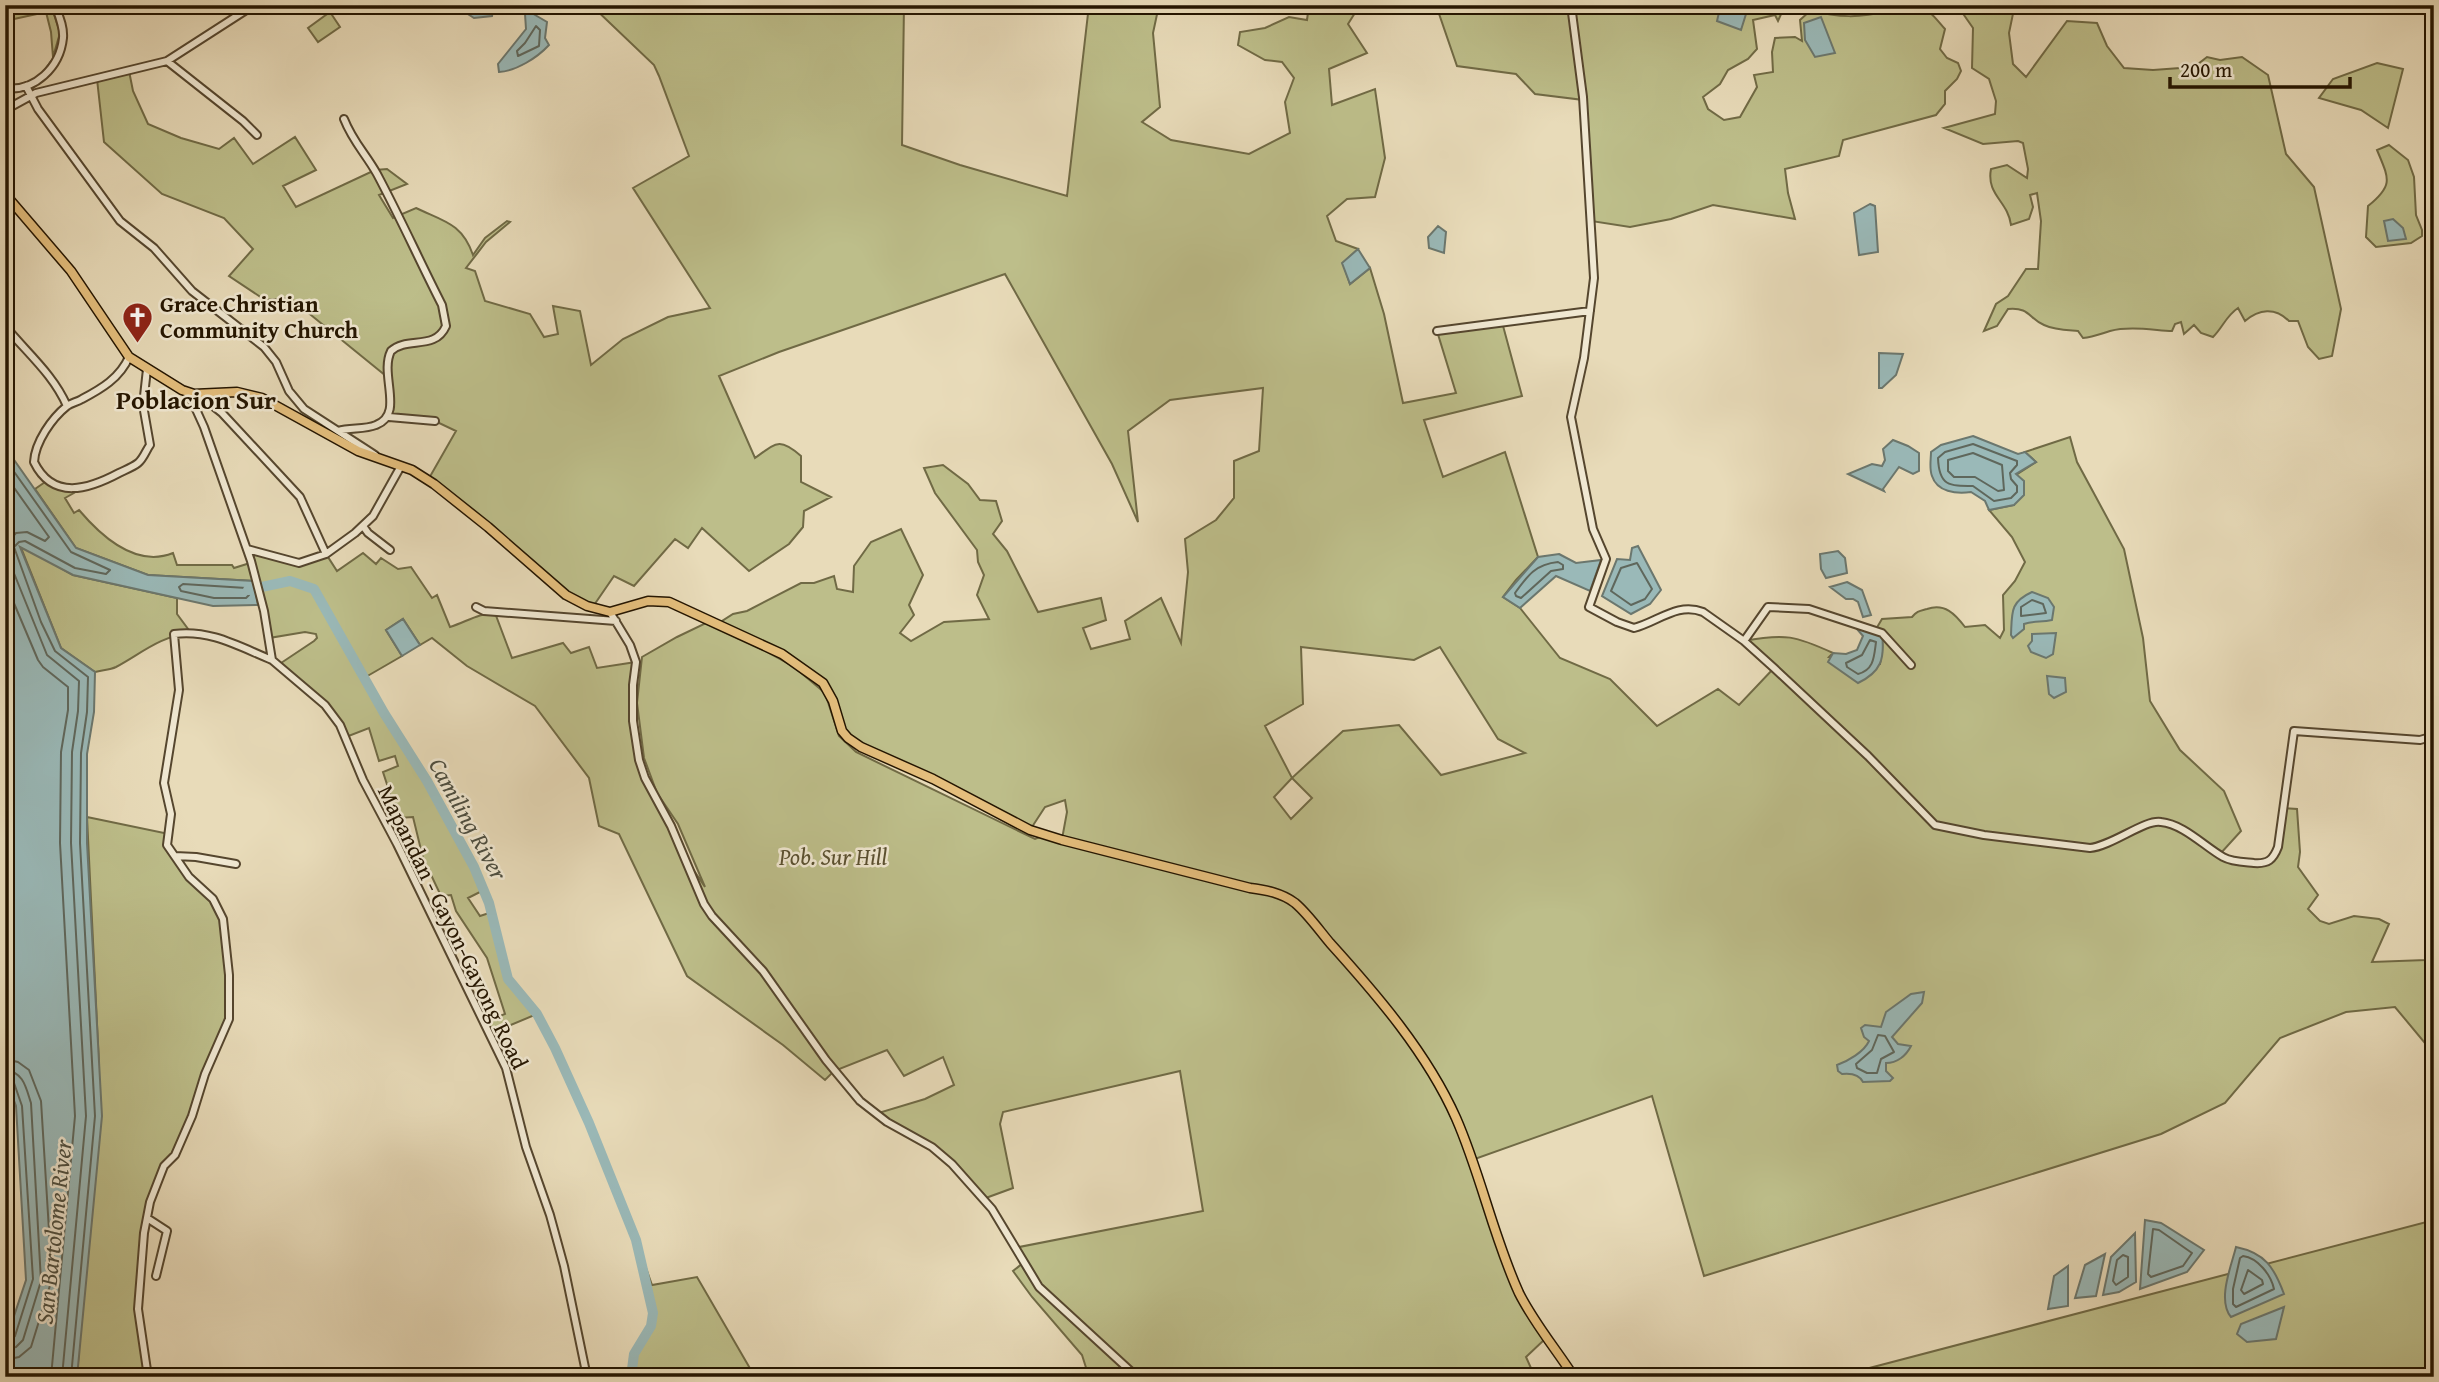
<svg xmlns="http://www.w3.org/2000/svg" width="2439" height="1382" viewBox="0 0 2439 1382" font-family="'Gentium Book Plus',serif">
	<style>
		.green { fill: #bdbe8a; stroke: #706a45; stroke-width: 2; fill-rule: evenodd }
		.water { fill: #9ab9b8; stroke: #6b776e; stroke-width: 2 }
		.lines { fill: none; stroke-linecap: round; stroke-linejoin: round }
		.shore { stroke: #5f675c; stroke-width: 2 }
		.stream { stroke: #6b776e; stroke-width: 2 }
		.river { stroke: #9ab9b8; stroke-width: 10 }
		.minor-casing { stroke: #55462e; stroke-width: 10 }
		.major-casing { stroke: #241500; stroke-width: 11 }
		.minor { stroke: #f0e8d2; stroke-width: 6 }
		.major { stroke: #e4be7c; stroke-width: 8 }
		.labels { text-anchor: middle; stroke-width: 5; stroke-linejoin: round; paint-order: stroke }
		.poi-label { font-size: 23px; font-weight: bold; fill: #241500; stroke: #f0e8d2; text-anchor: start }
		.park-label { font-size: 23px; font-style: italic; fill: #5a5030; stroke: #f0e8d2 }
		.street-label { font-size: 23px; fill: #241500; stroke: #f0e8d2 }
		.water-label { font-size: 24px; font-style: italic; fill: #4d4e40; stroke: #f0e8d2 }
		.quarter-label { font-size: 26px; font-weight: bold; fill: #241500; stroke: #f0e8d2 }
	</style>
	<rect width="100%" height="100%" fill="#e8dbb9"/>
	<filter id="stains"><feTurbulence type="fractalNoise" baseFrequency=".00286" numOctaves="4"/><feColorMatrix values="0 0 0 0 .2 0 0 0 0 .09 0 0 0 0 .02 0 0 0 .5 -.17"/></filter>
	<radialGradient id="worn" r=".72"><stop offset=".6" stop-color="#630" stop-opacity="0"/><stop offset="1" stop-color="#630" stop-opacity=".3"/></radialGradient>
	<path class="green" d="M5,5h46l9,28 -7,24 -2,-25 -5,-20 -41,9z
		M591,5h313l-2,140 58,20 107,31 22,-191h70l-6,28 7,74 -18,15 29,18 78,14 41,-21 -5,-31 9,-24 -12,-16 -17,-2 -27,-15 2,-13 25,-4 24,-11 18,3 2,-15h51l-12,19 19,29 -38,16 3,36 43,-16 10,69 -10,39 -28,2 -20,17 9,25 22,8 -15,14 7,21 20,-16 14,46 19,89 53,-10 -19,-62 65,-9 20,74 -98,24 19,57 62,-25 33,105 -22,23 -13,17 17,11 40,50 50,21 47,47 61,-37 21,16 35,-37 -30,-27c41,-8 52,-5 89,12l-4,4 51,7c2,-13 6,-25 -4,-35l6,-10 30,-2c5,-6 8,-6 15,-8 18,-6 28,5 38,18l20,-2 15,13 4,-8 -1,-35 12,-14 10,-19 -13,-25 -23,-27 25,-5 2,-30 20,-13 -11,-10 45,-15 7,25 47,87 19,89 7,63 30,49 44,41 17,40 -21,23 25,8 24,-1 9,-14 6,-39 13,1 3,43 -2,15 20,28 -10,14 12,12 9,3 25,-8 25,3 10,5 -17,38 54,-2 8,-8v102l-39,-47 -49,5 -66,26 -55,65 -64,31 -457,142 -52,-180 -180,64 -36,-77 41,93 27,80 41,83 -19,18 9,20h-446l-7,-22 -50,-58 -19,-26 10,-8 -9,-15 189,-37 -23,-140 -177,41 -3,12 13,64 -30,11 -37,-40 -71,-45 50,-15 29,-14 -11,-28 -39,19 -17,-26 -53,21 -9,9 -42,-35 -96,-69 -68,-142 -20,-8 -10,-48 -54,-72 -68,-40 -35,-28 -12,7 -17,-26 -17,11 16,26 -38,22c40,71 88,137 120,212l-16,8 12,18 12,-4 16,67 29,35 -48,20 -15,-32h9l7,18 15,-6 -18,-56 -31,-47 -5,-16 -10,1 -18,-38 -10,-41 -15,1 -15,-46 15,-6 -3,-10 -16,5 -10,-33 -23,9 -11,-20 -57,-52 36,-24 3,-3 -1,-4 -11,-2 -36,6 -15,-57 -106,-6 -72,-27 -41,-59 13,-9 23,8 3,5 -9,5 9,15 5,-3c22,26 57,58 94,43l4,12h55l2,3 16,-5 -3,-14 44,14 35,-9 11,17 26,-18 13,11 5,-6 17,11 13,-2 21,31 5,-3 13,32c16,-5 29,-14 45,-14l17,45 51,-15 8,10 18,-6 8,21 39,-6 -4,40 7,58 44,94 22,33 -27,-63 -21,-31 -13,-35 -7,-55 5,-46 35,-20 33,-16 83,45 32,27 14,43 17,16 179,87 10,-4 17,4 5,-27 -2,-12 -20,7 -15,23 -184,-94 -13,-35 -27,-31 -87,-47 14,-9 14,-3 54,-28h13l20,-7 3,13 16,3 1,-26 17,-24 30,-13 22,46 -14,30 5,10 -14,18 11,8 33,-19 45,-3 -12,-24 7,-20 -6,-13 -1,-12 -42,-57 -11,-25 19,-3 25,19 12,16 16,1 6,20 -9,13 14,17 31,61 63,-14 5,22 -23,8 8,21 39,-10 -5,-18 36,-23 20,45 7,-71 -3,-33 31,-19 18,-22v-37l25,-10 4,-63 -93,12 -42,31 10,91 -26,-58 -107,-190 -226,78 -60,24 36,82c21,-15 24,-21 46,-2v26l30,15 -27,14 -1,16 -14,17 -40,27 -47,-43 -14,20 -13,-9 -41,47 -20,-10 -22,32 -11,-5 -153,-123 28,-49 -21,-10 -46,-4 -3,-41 -96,-78 -25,2 -36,-24 24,-27 -29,-31 -62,-24 -58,-52 -7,-63 32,-8 4,20 15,33 33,14 38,11 15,-11 19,26 42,-27 21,33 -33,16 13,21 79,-37 12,-1 20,15 -28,11 14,23 23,-10c27,13 46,15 57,47l12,-17 22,-17 3,1 -24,20 -20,26 9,3 10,30 45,13 14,23 14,-3 -5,-28 27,5 11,54 32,-26 45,-22 42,-9 -77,-120 56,-32 -30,-80 -5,-11zM1301,647l113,13 26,-13 58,92 27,14 -84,22 -42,-50 -56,6 -51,47 -27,-52 38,-22zM1292,778l20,20 -21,21 -17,-22z
		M1436,5h358l-12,7 -4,9 -3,-6 -22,5 4,29 -9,10 -20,11 -8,14 -17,13 5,12 16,11 16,-3 17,-30 -3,-12 19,-3 -1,-20 3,-14 20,-1 7,4 -2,-21 11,-10c27,8 49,8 77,1 8,-2 18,-7 27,-6 14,3 21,14 30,24l-5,20 7,9 11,5 3,8 -4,8 -12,12v13l-9,11 -93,25 -4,16 -54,13 3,24 7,26 -82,-14 -42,14 -41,8 -39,-6 -8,-121 -48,-6 -19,-20 -59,-8z
		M1957,5h55l2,4 -5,24 4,31 13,13 41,-56 30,2 10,23 17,22 29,2 41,-3 13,-10 13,3 22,-3 26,18 18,79 28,33 27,122 -9,47 -13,3 -11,-12 -10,-26h-9c-14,-14 -30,-12 -44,0l-7,-13c-12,8 -15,19 -25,29l-12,-4 -7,-8 -10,9 -3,-12 -6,2 -3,7c-20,-1 -43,-5 -62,0 -10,3 -17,6 -27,7l-5,-7c-12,-1 -23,-1 -34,-6 -16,-7 -14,-18 -36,-16l-11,17 -13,5 12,-27 12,-8 18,-27h12l3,-48 -4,-28 -7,2 3,12 -4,12 -18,6c-3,-24 -25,-30 -20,-56l16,-4 20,13 1,-9 -5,-26 -5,-2 -35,3 -39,-16 51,-14 1,-13 -7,-22 -17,-11 1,-40z
		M330,12l10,15 -22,15 -10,-14z
		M2377,63l26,6 -15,59 -27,-18 -42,-12 14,-19z
		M2389,145l19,15 6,17 2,38 6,15v6l-11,7 -35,4 -10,-10 2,-31c26,-21 21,-27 9,-56z
		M20,545l53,30 104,23v16l14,19c-31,3 -49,20 -75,34 -6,3 -14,3 -21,5l-34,-24z
		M87,817l82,17 -2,11 15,22 24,24 17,28 6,100 -51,126 -14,21 -14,36 -12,107 10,68h-71l22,-312z
		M2434,1220v157h-599z
		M636,1240l16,45 45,-8 58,100h-124c2,-28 11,-29 20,-51 5,-13 -12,-69 -15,-86z"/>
	<path class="water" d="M454,5h40l-2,11 -18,2z
		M1720,8l26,6 -5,16 -24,-9z
		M530,12l17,10 -2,16 4,7c-12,13 -33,26 -50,27l-1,-8 28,-35 -1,-15z
		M1821,17l14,36 -20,4 -10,-17 -1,-17z
		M1870,204l5,2 3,46 -19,3 -5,-42z
		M2393,219l10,9 3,11 -18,2 -4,-20z
		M1438,226l8,6 -2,21 -15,-5 -1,-11z
		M1358,249l12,19 -20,16 -8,-21z
		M1879,353l24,1 -7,21 -14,13h-3z
		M1973,436l45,18 7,-2 11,10 -20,12 8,7v14l-10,10 -25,5 -4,-9 -14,-9c-15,2 -34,0 -39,-16 -3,-7 -1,-17 -1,-24l10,-7z
		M1893,440l15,6 11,7v18l-6,3 -14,-7 -16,22 1,2 -36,-17 24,-10 10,2 3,-6 -2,-11z
		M5,447l71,101 72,27 106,6 4,24 -45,1 -140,-31 -53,-28 41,101 34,24 -1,40 -7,42v89l15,273 -25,261h-72v-34l21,-63 -10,-174 -11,-29z
		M1638,546l23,44 -11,14 -19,10 -29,-18 15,-37 13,1 2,-12z
		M1838,551l7,7 2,15 -21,5 -5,-9 -1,-15z
		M1559,554l17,9 25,-3 -11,31 -34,-15 -36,32 -17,-11 35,-40z
		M1847,582l15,8 9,25 -8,2 -5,-15 -5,-3h-7l-16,-12z
		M2032,592l16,6 6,9 -2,13c-11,3 -16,0 -28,4v5l-11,9 -2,-3c1,-23 -1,-33 21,-43z
		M403,619l17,26 -18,11 -16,-26z
		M1861,628l21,6c3,25 -1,38 -24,49l-30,-21 5,-9 13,1 11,-4 6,-14 -6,-7z
		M2056,633l-3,21 -7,4 -15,-6 -3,-6 4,-5v-7z
		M2047,676l18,2 1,14 -12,6 -5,-4z
		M1924,992l-2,11 -30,34 6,7 13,2c-5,10 -14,17 -25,17v8l7,7 -3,3 -27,1c-4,-8 -12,-9 -21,-8l-4,-3 -1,-6c11,-4 27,-13 32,-24l-5,-4 -3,-9 4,-3 16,2 5,-15 25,-18z
		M2145,1220l16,3 43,27 -17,22 -47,17z
		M2135,1233l1,49 -17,10 -16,3 8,-38z
		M2236,1247c29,6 38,20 48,47l-53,23c-14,-17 0,-50 5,-70z
		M2105,1254l-9,42 -21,2 10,-33z
		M2068,1266v40l-20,3 6,-33z
		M2284,1307l-8,32 -29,3 -10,-8 4,-10z"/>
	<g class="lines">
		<path class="shore" d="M536,26l4,4 -1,16 -21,10 -1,-5 8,-8z
			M1973,444l44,17v4l-7,8 1,6 6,7v6l-6,6 -17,3 -21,-15c-24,0 -34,0 -35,-28l7,-6z
			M1973,453l29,12 2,25 -6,1 -23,-14h-21l-6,-6v-11z
			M5,459l66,93 39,18 -4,4 -31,-6 -50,-27 -6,1 -5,5 27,75 14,29 33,26 -1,35 -6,41 -1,90 15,273 -24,261
			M5,475l44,62 -4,4 -18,-9 -11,1 -9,10v13l40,99 32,26 -1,30 -6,41 -1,91 15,273 -24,261
			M1558,562l5,3v4l-12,2 -30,27 -5,-2 -1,-3c13,-18 21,-29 43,-31z
			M1637,563l15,26 -7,10 -14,6 -20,-14 10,-23z
			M5,582l33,78 5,7 25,20v23l-7,42 -1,91 15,273 -24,261
			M183,584l63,4 3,7 -3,3h-32l-33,-7 -2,-4z
			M2032,600l11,4 3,9 -25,3v-9z
			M1870,640l6,2c-2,15 -2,28 -18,32l-11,-7 -1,-4 16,-8z
			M1878,1035l7,1 9,16 -13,7 -4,14h-10l-10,-5 -1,-4 16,-14z
			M5,1059l13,3 11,8 12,31 11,178 -21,68 -12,10 -14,3
			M5,1070c19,2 21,18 26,33l10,178 -18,59 -7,7 -11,2
			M5,1079l9,4 8,23 11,173 -18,57 -4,4 -6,1
			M2153,1229l6,1 33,23 -9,13 -32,11 -3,-3z
			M2123,1255l5,2v20l-12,8 -3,-4 4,-21z
			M2243,1256c15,2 28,19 31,33l-38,18 -3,-3v-15l7,-31z
			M2248,1270l14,10 1,4 -19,10 -3,-4z"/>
		<path class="stream" d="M56,15l3,12
			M54,57l6,-18
			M44,71l7,-10
			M5,80l9,2"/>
		<path class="river" d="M248,590l42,-9 24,8 70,124 43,68 47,86 15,36 19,76 29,35 18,34 34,75 47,117 17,73 -2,13 -17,28 -3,23"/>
		<defs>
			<path id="minor" d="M1571,5l12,92 11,181 -10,80 -13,59 22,112 13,30 -17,48 28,15 17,6c24,-6 43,-26 69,-16l41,29 30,27 94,88 67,69 49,10 106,13c22,-2 55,-29 71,-26 22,2 43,24 62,35 9,5 21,5 31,6 14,1 19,-3 24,-16l16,-116 126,9 14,-4
				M167,61l76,60 14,14
				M26,86l12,23 82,112 34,27 38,43 72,56 12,15 13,29 15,18 71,46
				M5,88c30,4 55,-21 58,-50 1,-11 -4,-22 -8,-33
				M5,110l31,-17 131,-32 87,-56
				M5,326c22,27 48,48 62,80
				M1437,331l153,-20
				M129,357c-9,21 -28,32 -47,42 -5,3 -11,4 -15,7 -15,12 -32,36 -33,56 19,39 55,27 85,11 6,-3 14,-6 19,-10 6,-5 8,-13 12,-18l-7,-40 4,-36
				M189,394l15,33 47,134 13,50 8,49 53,45 15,20 23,55 34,64 109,224 20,79 24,68 14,51 23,111
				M198,394l24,19 78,84 26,57
				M389,417l46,4
				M338,431c12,-4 26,-1 38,-6 29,-11 3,-50 15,-74 16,-15 44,0 55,-25l-4,-21c-22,-43 -42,-88 -65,-131 -11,-20 -24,-32 -33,-55
				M363,526l5,7 22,17
				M247,549l52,14 27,-9 29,-21 18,-17 28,-50
				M476,607l8,4 132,10
				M610,612l20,33 6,17 -3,23v36l6,39 6,18 26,48 33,78 8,12 51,55 63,89 34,41 27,21 45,25 20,17 40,45 47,78 98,90
				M1744,641l24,-34 41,2 73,24 29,32
				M175,856l21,1 40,7
				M147,1218l20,13 -11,45
				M148,1377l-10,-68 6,-76 6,-31 14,-36 11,-11 17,-39 13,-42 24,-55v-44l-6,-56 -10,-20 -24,-22 -22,-32 4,-31 -7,-31 15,-93 -5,-56c36,-5 66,13 98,26"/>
			<path id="major" d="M5,194l66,77 58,86 53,33 12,4 43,-2 25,6 96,53 54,19 22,14 54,43 78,68 21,11 23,6 38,-11 21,1 113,52 41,29 10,18 9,30 6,7 13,9 72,32 97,51 32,10 188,48c16,2 32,5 45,15 13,11 24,27 35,40 47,52 97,110 126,175 25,57 37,118 63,175 15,30 37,56 55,84"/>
		</defs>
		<use href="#minor" class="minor-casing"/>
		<use href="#major" class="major-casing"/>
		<use href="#minor" class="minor"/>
		<use href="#major" class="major"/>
	</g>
	<defs>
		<symbol id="church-pin" viewBox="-11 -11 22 30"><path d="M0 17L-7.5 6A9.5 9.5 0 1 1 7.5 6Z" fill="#8f2418" stroke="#f0e8d2"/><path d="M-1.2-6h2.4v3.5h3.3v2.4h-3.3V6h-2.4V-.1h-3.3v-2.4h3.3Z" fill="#fff"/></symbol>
	</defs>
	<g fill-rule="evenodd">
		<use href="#church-pin" x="120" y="300" width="35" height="47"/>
	</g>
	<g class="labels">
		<g class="poi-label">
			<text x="160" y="312">Grace Christian<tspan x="160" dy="26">Community Church</tspan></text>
		</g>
		<g class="park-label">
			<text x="833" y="865">Pob. Sur Hill</text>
		</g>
		<g class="street-label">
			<text transform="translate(453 927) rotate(64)" y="8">Mapandan - Gayon-Gayong Road</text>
		</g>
		<g class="water-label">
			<text transform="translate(468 819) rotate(61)" y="8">Camiling River</text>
			<text transform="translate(54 1232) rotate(-84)" y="8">San Bartolome River</text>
		</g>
		<g class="quarter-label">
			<text x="196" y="409">Poblacion Sur</text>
		</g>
	</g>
	<rect width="2439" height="1382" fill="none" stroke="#e8dbb9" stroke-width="28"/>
	<rect x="7" y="7" width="2425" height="1368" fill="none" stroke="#241500" stroke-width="3.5"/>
	<rect x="14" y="14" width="2411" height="1354" fill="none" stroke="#241500" stroke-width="2"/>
	<path d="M2170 77v10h180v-10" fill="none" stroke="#241500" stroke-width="3.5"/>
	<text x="2180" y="77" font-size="21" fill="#241500" stroke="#f0e8d2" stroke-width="5" paint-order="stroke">200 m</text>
	<rect width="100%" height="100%" filter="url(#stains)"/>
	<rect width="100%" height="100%" fill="url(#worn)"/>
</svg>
